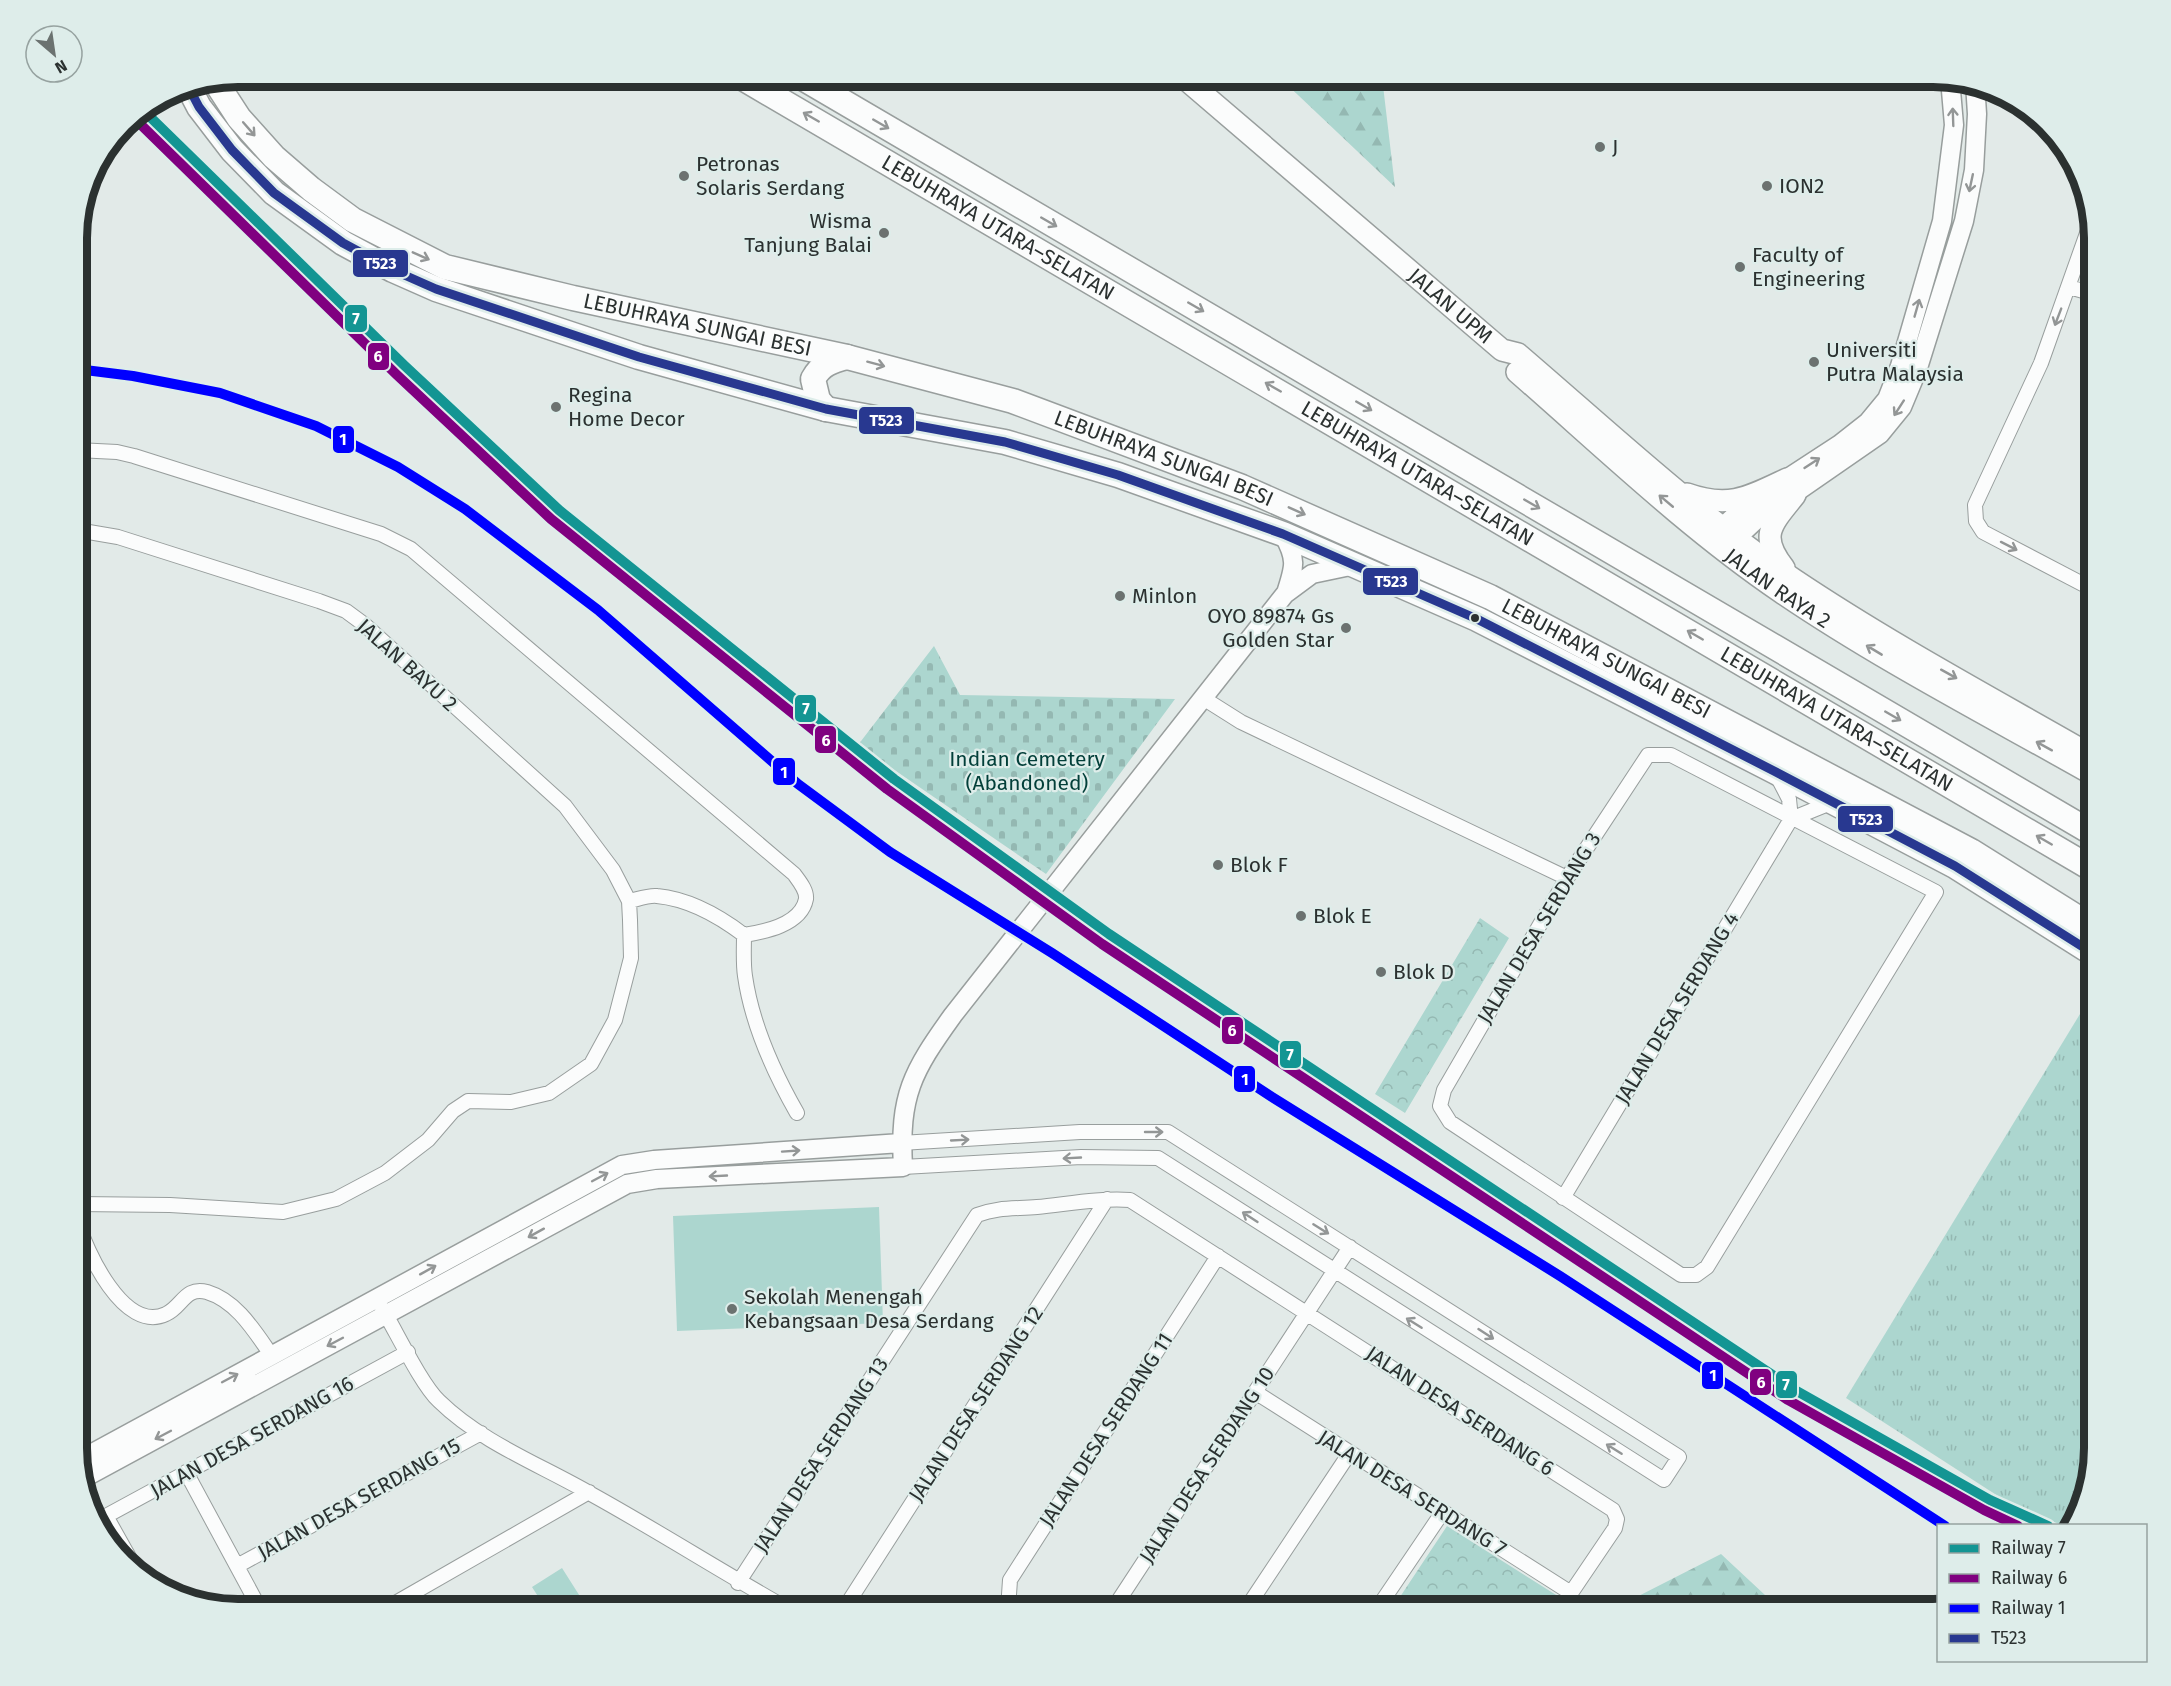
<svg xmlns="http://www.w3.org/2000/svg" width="2171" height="1686" viewBox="0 0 2171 1686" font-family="'Fira Sans',sans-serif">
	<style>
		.grass { fill: url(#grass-tufts) }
		.forest { fill: url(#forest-firs) }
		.cemetery { fill: url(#cemetery-stones) }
		.park { fill: url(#park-crowns) }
		.garden { fill: #acd6cf }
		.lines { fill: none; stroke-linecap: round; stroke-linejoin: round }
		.street-casing { stroke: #989e9d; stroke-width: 16 }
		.secondary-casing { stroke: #989e9d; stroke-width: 21 }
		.primary-casing { stroke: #989e9d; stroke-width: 24 }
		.highway-casing { stroke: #989e9d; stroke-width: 27 }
		.street { stroke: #fbfcfc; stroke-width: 14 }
		.secondary { stroke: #fbfcfc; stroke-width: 18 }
		.primary { stroke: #fbfcfc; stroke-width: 21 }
		.highway { stroke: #fbfcfc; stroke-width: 24 }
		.bus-1-casing { stroke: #deedea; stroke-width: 14 }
		.bus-1 { stroke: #283890; stroke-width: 9 }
		.rail-1-casing { stroke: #deedea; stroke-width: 15 }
		.rail-2-casing { stroke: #deedea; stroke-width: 15 }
		.rail-3-casing { stroke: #deedea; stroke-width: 15 }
		.rail-1 { stroke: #139593; stroke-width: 10 }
		.rail-2 { stroke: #800080; stroke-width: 10 }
		.rail-3 { stroke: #00f; stroke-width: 10 }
		.oneway { stroke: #939696 }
		.poi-dot { fill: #6b7270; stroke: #deedea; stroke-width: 2 }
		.bus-dot { fill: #2b3130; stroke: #deedea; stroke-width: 2 }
		.labels { text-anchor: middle; stroke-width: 4.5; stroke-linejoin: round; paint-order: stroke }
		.poi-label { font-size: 21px; fill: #2b3130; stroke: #deedea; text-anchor: start }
		.street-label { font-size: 21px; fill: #2b3130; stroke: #deedea }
		.park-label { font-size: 21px; fill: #023f39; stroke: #deedea }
		.rim { fill: none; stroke: #2b3130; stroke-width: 8 }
		.line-badge { stroke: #deedea; stroke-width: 2 }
		.badge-label { font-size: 16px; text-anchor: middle; font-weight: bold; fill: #fff }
	</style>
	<defs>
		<pattern id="grass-tufts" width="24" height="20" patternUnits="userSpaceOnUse" patternTransform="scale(1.5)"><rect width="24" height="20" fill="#acd6cf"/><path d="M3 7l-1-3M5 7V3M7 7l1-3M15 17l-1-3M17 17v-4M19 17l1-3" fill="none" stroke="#94b8b2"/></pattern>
		<pattern id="forest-firs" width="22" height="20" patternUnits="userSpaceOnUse" patternTransform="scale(1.5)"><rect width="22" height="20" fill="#acd6cf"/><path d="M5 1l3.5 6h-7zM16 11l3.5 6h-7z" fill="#94b8b2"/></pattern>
		<pattern id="cemetery-stones" width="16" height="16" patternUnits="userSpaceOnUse" patternTransform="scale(1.5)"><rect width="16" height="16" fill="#acd6cf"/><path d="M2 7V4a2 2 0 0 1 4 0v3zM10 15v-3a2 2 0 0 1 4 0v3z" fill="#94b8b2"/></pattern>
		<pattern id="park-crowns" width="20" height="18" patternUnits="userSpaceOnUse" patternTransform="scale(1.5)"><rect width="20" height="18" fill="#acd6cf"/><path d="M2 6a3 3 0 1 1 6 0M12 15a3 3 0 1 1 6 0" fill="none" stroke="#94b8b2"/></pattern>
	</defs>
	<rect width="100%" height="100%" fill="#e2eae8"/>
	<path class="grass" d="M2094,991v457l-8,52 -14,25h-10l-47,-18 -169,-109z"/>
	<path class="forest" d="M1279,77h103l13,110z
		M1721,1554l59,55h-167z"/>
	<path class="cemetery" d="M934,646l26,49 215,4 -129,175 -188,-129z"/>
	<path class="park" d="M1480,918l29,20 -104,175 -30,-19z
		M1447,1526l125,79 -40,4h-140z"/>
	<path class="garden" d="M879,1207l4,116 -206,8 -4,-115z
		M562,1568l26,41h-42l-14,-22z"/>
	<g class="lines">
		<defs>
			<path id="street" d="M2091,222l-50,141 -66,142 1,16 7,11 111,58
				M2069,287l25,7
				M77,450l40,2 17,4 247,78 30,15 383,325c5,7 13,16 12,25 -5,26 -42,33 -62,36
				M1203,698l38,24 326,156
				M1648,755h23l265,137 -229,375 -11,8h-15l-231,-153 -10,-16 4,-16 123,-212z
				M1776,774l13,25 2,20
				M1791,819l42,-17
				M629,901c9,-2 20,-6 28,-5 32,3 62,20 87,39 0,13 -1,28 1,41 7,49 28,95 52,137
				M901,1143l179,-11h88l511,325 -15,23 -506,-322 -77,-1 -178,10
				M1563,1198l228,-379
				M77,1204l93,1 113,7 53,-13 49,-26 43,-33 25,-29 15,-10 43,1 38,-9 42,-29 24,-44 16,-62 -1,-38 -1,-19 -16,-31 -48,-64 -200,-181 -19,-14 -27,-10 -201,-64 -41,-7
				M77,1220c9,31 47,114 89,94 16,-7 19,-28 41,-22 30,9 48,40 65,64
				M382,1308c14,23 39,76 57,93 43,42 102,64 152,93 67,37 131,78 197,115
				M77,1441l14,24
				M186,1472l74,137
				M106,1516l33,59
				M95,1522l313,-170
				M237,1566l244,-133
				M738,1583l239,-368c21,-8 38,-6 60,-8 31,-3 61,-9 93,-7l483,310 4,9 -2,9 -44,65 -316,-201
				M385,1609l204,-117
				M844,1609l263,-410
				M1008,1609l2,-29 208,-324
				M1113,1609l237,-362
				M1246,1609l103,-155
				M1377,1609l65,-96"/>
			<path id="secondary" d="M1283,534c14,25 12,32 3,59
				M1712,537l33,-31 95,-62 28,-22 19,-23 13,-33 42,-145 12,-96 -4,-46
				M1727,547l29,-27 124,-86 22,-27 15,-36 47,-150 10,-51 3,-56 -2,-31
				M78,1461l544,-296 32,-5 247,-17
				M82,1479l545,-295 30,-5 246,-12c-4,-72 9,-95 50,-152l332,-421 27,-20 43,-9"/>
			<g id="primary">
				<path id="s1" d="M1183,77l319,273 16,4c90,77 177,159 275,225 97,65 200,120 301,178"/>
				<path id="s2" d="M1517,372c86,75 170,156 264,220 100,68 209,124 313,183"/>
				<path d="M1687,494c42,15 62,3 100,-15"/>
				<path d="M1784,568c-26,-33 -12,-44 11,-73"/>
			</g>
			<g id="highway">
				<path id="s3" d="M741,77l1353,793"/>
				<path d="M801,77l1293,757"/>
				<path id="s4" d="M215,81l24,37 35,39 37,32 42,31 92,47 128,31 274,59 166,44 229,86 248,110 481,254 123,77"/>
				<path d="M188,86l11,21 33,43 42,43 69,50 50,27 43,19 203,68 187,52 179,33 113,33 165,59 194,85 297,152 181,95 139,88"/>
				<path d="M826,409l-8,-9 -5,-21c8,-15 19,-18 34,-22"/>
			</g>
		</defs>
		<use href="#street" class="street-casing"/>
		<use href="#secondary" class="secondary-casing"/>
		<use href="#primary" class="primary-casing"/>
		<use href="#highway" class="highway-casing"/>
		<use href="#street" class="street"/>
		<use href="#secondary" class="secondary"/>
		<use href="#primary" class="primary"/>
		<use href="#highway" class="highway"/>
		<defs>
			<path id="bus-1" d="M188,86l11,21 33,43 42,43 69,50 50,27 43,19 203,68 187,52 179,33 113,33 165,59 194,85 297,152 181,95 139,88"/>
		</defs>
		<use href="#bus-1" class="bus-1-casing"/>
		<use href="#bus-1" class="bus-1"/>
		<defs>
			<path id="rail-1" d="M143,110l262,256 154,144 335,269 215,155 686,456 195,110 58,26"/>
			<path id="rail-2" d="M135,119l262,256 154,144 336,270 215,155 686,456 196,110 34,16"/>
			<path id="rail-3" d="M77,369l56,7 87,17 96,33 82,41 67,42 133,101 200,174 92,68 162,101 220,144 288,179 385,250"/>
		</defs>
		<use href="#rail-1" class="rail-1-casing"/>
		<use href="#rail-2" class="rail-2-casing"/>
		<use href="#rail-3" class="rail-3-casing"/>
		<use href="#rail-1" class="rail-1"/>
		<use href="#rail-2" class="rail-2"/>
		<use href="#rail-3" class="rail-3"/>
	</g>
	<defs><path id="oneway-shaft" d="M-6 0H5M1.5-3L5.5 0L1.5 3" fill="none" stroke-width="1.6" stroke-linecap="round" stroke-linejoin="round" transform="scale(1.5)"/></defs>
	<g class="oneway">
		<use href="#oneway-shaft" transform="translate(811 117) rotate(-150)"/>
		<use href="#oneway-shaft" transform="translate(1953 117) rotate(-92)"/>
		<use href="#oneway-shaft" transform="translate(881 124) rotate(30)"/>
		<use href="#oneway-shaft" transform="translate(249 129) rotate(49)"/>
		<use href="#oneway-shaft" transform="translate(1971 183) rotate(102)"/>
		<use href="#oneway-shaft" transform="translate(1049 222) rotate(30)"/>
		<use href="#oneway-shaft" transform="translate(421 256) rotate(24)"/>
		<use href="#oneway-shaft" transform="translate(1196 307) rotate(30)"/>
		<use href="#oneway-shaft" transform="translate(1917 308) rotate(-74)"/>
		<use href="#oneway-shaft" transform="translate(2058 317) rotate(111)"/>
		<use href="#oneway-shaft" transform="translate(876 364) rotate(15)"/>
		<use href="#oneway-shaft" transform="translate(1273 387) rotate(-150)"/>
		<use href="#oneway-shaft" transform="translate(1364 406) rotate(30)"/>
		<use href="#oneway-shaft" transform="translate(1899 408) rotate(123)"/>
		<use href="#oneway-shaft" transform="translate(1812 463) rotate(-33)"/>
		<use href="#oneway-shaft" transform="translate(1666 501) rotate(-140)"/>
		<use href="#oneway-shaft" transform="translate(1532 504) rotate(30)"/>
		<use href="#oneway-shaft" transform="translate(1297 511) rotate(24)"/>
		<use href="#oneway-shaft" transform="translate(2009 546) rotate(27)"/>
		<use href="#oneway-shaft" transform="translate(1695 635) rotate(-150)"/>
		<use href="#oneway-shaft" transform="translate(1874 650) rotate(-149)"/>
		<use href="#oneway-shaft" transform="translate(1949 674) rotate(29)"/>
		<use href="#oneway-shaft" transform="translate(1893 716) rotate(30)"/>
		<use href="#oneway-shaft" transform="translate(2044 746) rotate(-151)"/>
		<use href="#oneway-shaft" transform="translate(2044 840) rotate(-150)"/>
		<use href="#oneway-shaft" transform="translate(1154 1132)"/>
		<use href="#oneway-shaft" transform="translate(960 1140) rotate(-3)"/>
		<use href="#oneway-shaft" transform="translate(791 1151) rotate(-4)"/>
		<use href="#oneway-shaft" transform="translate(1072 1158) rotate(177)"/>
		<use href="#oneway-shaft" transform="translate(718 1176) rotate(177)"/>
		<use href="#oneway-shaft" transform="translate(600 1177) rotate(-28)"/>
		<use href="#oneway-shaft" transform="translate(1250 1217) rotate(-147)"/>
		<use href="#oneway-shaft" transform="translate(1321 1229) rotate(32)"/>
		<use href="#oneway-shaft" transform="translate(536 1233) rotate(151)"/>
		<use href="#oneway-shaft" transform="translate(428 1270) rotate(-29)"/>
		<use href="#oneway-shaft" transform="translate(1414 1323) rotate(-148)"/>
		<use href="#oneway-shaft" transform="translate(1486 1334) rotate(33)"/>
		<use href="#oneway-shaft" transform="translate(335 1342) rotate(152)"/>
		<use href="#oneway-shaft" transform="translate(230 1378) rotate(-28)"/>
		<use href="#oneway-shaft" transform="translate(163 1435) rotate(152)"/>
		<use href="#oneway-shaft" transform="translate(1614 1449) rotate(-148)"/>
	</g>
	<g class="poi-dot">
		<circle cx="1600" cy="147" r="6"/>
		<circle cx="684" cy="176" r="6"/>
		<circle cx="1767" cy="186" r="6"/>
		<circle cx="884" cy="233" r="6"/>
		<circle cx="1740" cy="267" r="6"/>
		<circle cx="1814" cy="362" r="6"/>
		<circle cx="556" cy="407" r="6"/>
		<circle cx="1120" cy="596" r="6"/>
		<circle cx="1346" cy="628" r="6"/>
		<circle cx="1218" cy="865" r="6"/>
		<circle cx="1301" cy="916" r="6"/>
		<circle cx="1381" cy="972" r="6"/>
		<circle cx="732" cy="1309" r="6"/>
	</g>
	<circle class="bus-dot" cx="1475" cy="618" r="5"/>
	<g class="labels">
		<g class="poi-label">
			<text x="1612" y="154">J</text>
			<text x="696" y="171">Petronas<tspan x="696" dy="24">Solaris Serdang</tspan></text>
			<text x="1779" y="193">ION2</text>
			<text x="872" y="228" text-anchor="end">Wisma<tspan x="872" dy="24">Tanjung Balai</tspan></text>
			<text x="1752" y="262">Faculty of<tspan x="1752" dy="24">Engineering</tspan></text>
			<text x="1826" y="357">Universiti<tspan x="1826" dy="24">Putra Malaysia</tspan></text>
			<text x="568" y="402">Regina<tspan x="568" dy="24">Home Decor</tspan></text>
			<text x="1132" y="603">Minlon</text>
			<text x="1334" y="623" text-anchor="end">OYO 89874 Gs<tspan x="1334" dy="24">Golden Star</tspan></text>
			<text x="1230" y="872">Blok F</text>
			<text x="1313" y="923">Blok E</text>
			<text x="1393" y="979">Blok D</text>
			<text x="744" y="1304">Sekolah Menengah<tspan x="744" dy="24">Kebangsaan Desa Serdang</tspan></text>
		</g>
		<g class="street-label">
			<text dy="7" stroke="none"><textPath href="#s3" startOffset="298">LEBUHRAYA UTARA–SELATAN</textPath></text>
			<text dy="7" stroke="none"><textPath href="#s1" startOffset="352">JALAN UPM</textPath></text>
			<text dy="7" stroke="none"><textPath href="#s4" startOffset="560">LEBUHRAYA SUNGAI BESI</textPath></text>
			<text dy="7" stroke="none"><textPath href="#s4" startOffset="1046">LEBUHRAYA SUNGAI BESI</textPath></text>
			<text dy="7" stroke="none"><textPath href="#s3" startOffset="784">LEBUHRAYA UTARA–SELATAN</textPath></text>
			<text dy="7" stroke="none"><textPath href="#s2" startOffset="339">JALAN RAYA 2</textPath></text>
			<text dy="7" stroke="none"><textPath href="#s4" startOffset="1532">LEBUHRAYA SUNGAI BESI</textPath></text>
			<text transform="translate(407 665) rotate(42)" y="7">JALAN BAYU 2</text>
			<text dy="7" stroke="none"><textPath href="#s3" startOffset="1270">LEBUHRAYA UTARA–SELATAN</textPath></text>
			<text transform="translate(1539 928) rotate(-59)" y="7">JALAN DESA SERDANG 3</text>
			<text transform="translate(1677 1008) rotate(-59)" y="7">JALAN DESA SERDANG 4</text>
			<text transform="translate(976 1404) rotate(-57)" y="7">JALAN DESA SERDANG 12</text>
			<text transform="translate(1460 1411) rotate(33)" y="7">JALAN DESA SERDANG 6</text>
			<text transform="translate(1106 1430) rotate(-57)" y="7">JALAN DESA SERDANG 11</text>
			<text transform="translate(252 1437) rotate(-29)" y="7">JALAN DESA SERDANG 16</text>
			<text transform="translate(821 1455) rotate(-57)" y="7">JALAN DESA SERDANG 13</text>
			<text transform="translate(1207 1465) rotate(-57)" y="7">JALAN DESA SERDANG 10</text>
			<text transform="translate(1412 1493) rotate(32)" y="7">JALAN DESA SERDANG 7</text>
			<text transform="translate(359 1499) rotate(-29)" y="7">JALAN DESA SERDANG 15</text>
		</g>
		<g class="park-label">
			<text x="1027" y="766">Indian Cemetery<tspan x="1027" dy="24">(Abandoned)</tspan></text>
		</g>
	</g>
	<path d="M0 0H2171V1686H0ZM238 87H1933A151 151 0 0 1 2084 238V1448A151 151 0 0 1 1933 1599H238A151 151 0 0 1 87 1448V238A151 151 0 0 1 238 87Z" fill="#deedea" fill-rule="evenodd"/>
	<path class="rim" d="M238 87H1933A151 151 0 0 1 2084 238V1448A151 151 0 0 1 1933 1599H238A151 151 0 0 1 87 1448V238A151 151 0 0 1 238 87Z"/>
	<g class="line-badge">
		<rect x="352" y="249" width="57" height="29" rx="6" fill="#283890"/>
		<rect x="344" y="304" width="24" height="29" rx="6" fill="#139593"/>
		<rect x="367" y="342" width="23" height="29" rx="6" fill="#800080"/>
		<rect x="858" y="406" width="57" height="29" rx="6" fill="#283890"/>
		<rect x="332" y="425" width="23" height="29" rx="6" fill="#00f"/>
		<rect x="1362" y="567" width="57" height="29" rx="6" fill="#283890"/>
		<rect x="794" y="694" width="23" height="29" rx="6" fill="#139593"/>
		<rect x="814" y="725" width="23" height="29" rx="6" fill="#800080"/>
		<rect x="772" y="757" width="24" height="29" rx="6" fill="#00f"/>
		<rect x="1837" y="805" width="57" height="28" rx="6" fill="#283890"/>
		<rect x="1221" y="1016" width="23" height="29" rx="6" fill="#800080"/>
		<rect x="1279" y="1040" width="23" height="29" rx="6" fill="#139593"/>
		<rect x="1233" y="1065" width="23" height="28" rx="6" fill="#00f"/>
		<rect x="1701" y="1361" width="23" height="29" rx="6" fill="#00f"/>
		<rect x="1749" y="1368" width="23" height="28" rx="6" fill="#800080"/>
		<rect x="1775" y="1370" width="23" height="29" rx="6" fill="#139593"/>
	</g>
	<g class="badge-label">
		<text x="380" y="269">T523</text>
		<text x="356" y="324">7</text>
		<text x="378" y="362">6</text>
		<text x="886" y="426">T523</text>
		<text x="343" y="445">1</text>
		<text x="1391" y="587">T523</text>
		<text x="806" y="714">7</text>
		<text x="826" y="746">6</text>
		<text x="784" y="778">1</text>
		<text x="1866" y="825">T523</text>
		<text x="1232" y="1036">6</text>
		<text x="1290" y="1060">7</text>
		<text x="1245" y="1085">1</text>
		<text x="1713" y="1381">1</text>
		<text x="1761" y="1388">6</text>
		<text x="1786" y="1390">7</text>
	</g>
	<rect x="1937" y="1524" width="210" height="138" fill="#deedea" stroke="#96a2a0" stroke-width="1.5"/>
	<rect x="1949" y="1544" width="30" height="9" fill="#139593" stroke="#96a2a0" stroke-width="1.5"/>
	<text x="1991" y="1554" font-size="18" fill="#2b3130">Railway 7</text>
	<rect x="1949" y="1574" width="30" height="9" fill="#800080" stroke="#96a2a0" stroke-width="1.5"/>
	<text x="1991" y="1584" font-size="18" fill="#2b3130">Railway 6</text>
	<rect x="1949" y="1604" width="30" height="9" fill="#0000ff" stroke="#96a2a0" stroke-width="1.5"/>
	<text x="1991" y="1614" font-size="18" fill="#2b3130">Railway 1</text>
	<rect x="1949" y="1634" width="30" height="9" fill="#283890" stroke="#96a2a0" stroke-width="1.5"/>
	<text x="1991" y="1644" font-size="18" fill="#2b3130">T523</text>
	<g transform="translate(54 54) rotate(151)"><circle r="28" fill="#deedea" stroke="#96a2a0" stroke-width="1.5"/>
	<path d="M0-4.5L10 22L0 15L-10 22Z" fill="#6b7270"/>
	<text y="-9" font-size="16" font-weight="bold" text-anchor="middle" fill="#2b3130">N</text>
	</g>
</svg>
